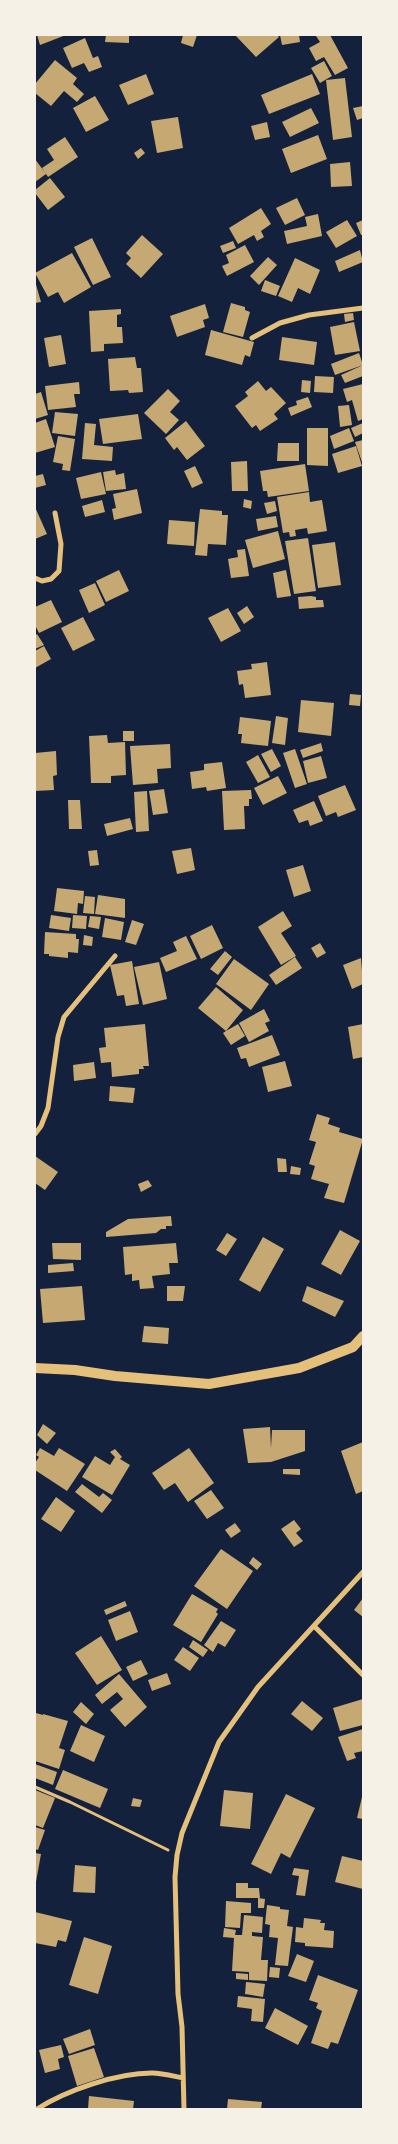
<svg xmlns="http://www.w3.org/2000/svg" width="398" height="2144" viewBox="0 0 398 2144" font-family="'Alegreya Sans',sans-serif">
	<style>
		.building { fill: #c6a872 }
		.lines { fill: none; stroke-linecap: round; stroke-linejoin: round }
		.path { stroke: #e5c07b; stroke-width: 3 }
		.minor { stroke: #e5c07b; stroke-width: 5 }
		.secondary { stroke: #e5c07b; stroke-width: 10 }
	</style>
	<rect width="100%" height="100%" fill="#14213d"/>
	<path class="building" d="M37,35h29l-26,10z
		M106,35h23v8l-24,-1z
		M183,35h14l-4,12 -12,-4z
		M235,35h42l2,2 -23,20z
		M280,35h19l1,7 -18,3z
		M318,35h12l18,33 -13,7 -11,-18 -8,4 -7,-13 11,-6 -4,-6z
		M85,38l8,20 5,-2 4,11 -13,5 -5,-9 -12,5 -9,-20z
		M55,60l22,18 -4,6 11,10 -7,8 -13,-11 -13,15 -16,-13v-9z
		M324,61l8,15 -12,7 -9,-15z
		M146,74l8,20 -26,11 -9,-20z
		M312,74l8,20 -51,20 -8,-19z
		M345,78l7,59 -19,3 -7,-60z
		M95,96l14,24 -23,12 -13,-24z
		M363,106v12l-6,2 -4,-12z
		M311,108l8,15 -29,14 -8,-15z
		M178,117l5,31 -26,5 -6,-32z
		M267,122l3,15 -15,3 -4,-14z
		M318,135l9,24 -36,14 -9,-24z
		M65,137l13,20 -30,20 -6,-9 12,-8 -7,-11z
		M141,148l4,5 -7,6 -4,-6z
		M35,159l11,15 -11,8z
		M350,162l2,24 -21,1 -1,-23z
		M50,178l15,19 -17,13 -13,-17v-3z
		M297,198l8,17 -20,10 -9,-17z
		M261,208l10,16 -10,7 3,6 -7,4 -3,-6 -16,9 -9,-16z
		M318,214l4,22 -35,8 -3,-13 23,-5 -2,-9z
		M347,220l10,16 -21,12 -10,-16z
		M363,220v15h-2l-5,-12z
		M142,235l21,19 -22,24 -15,-14 5,-6 -5,-5z
		M92,238l19,39 -18,8 -19,-38z
		M233,241l3,7 -13,5 -3,-7z
		M245,245l9,17 -27,14 -5,-10 7,-3 -3,-8z
		M360,250l3,12 -24,10 -4,-11z
		M72,253l19,34 -27,16 -6,-11 -10,5 -13,-24z
		M268,257l9,8 -18,20 -9,-9z
		M295,258l25,12 -10,24 -12,-6 -6,14 -14,-6z
		M265,280l15,6 -4,10 -15,-5z
		M35,281l6,21 -6,1z
		M231,303l14,4v3l5,2 -7,25 -20,-5z
		M205,304l4,14 -6,2 2,7 -28,10 -7,-21z
		M121,309v5l-4,1v12h5l1,16 -19,1v7l-13,1 -2,-41z
		M353,313l1,7 -9,2 -1,-8z
		M354,322l6,29 -25,4 -5,-28z
		M211,330l43,12 -4,15 -5,-2 -3,10 -37,-10z
		M61,335l5,29 -17,3 -5,-29z
		M282,337l35,5 -3,23 -35,-5z
		M359,353l4,12 -28,10 -4,-11z
		M135,357l2,11h4l2,24 -14,1 -1,-3 -18,1 -2,-32z
		M363,365v11l-18,7 -4,-8z
		M315,376l19,1 -1,16 -19,-1z
		M302,380l9,1 -1,12 -9,-1z
		M258,381l8,10 5,-4 15,16 -12,11 4,5 -18,12 -4,-6 -4,3 -17,-22 13,-10 -3,-4z
		M79,382l1,12h-6l2,13 -28,3 -3,-24z
		M363,384v35l-5,2 -6,-21 -5,2 -4,-13z
		M168,389l12,12 -10,11 9,8 -13,14 -22,-21z
		M41,392l7,23 -13,4v-25z
		M308,397l4,10 -21,9 -3,-8 9,-3 -1,-4z
		M349,405l3,20 -12,2 -2,-21z
		M55,412l23,2 -3,22 -23,-3z
		M138,414l4,25 -39,5 -4,-25z
		M46,419l9,28 -20,6v-30z
		M186,421l19,25 -18,14 -10,-13 -3,3 -9,-12z
		M85,423l11,1 -2,21 19,2 -1,14 -30,-2z
		M363,423v10l-8,4 -4,-9z
		M307,428h21v38l-21,-1z
		M349,428l5,13 -20,8 -4,-13z
		M58,436l17,3 -5,32 -8,-1 1,-6 -10,-2z
		M363,440v25l-8,-23z
		M278,443h21v18h-22z
		M356,446l6,20 -24,7 -6,-19z
		M247,461l1,30h-16l-1,-29z
		M305,464l4,27 -41,6 -1,-6h-4l-3,-20z
		M195,466l8,17 -11,5 -8,-17z
		M115,470l1,5 8,-2 2,16 -20,2 -3,-19z
		M101,472l5,22 -25,5 -5,-21z
		M43,474l3,11 -11,3v-12z
		M137,489l5,24 -28,7 -2,-11 4,-1 -3,-14z
		M309,492l1,10 12,-2 5,31 -19,3 -1,-6 -12,2 1,6 -6,1 -1,-5 -6,1 -6,-36z
		M244,499l8,2 -1,8 -8,-2z
		M102,500l3,12 -20,5 -3,-11z
		M275,501l2,10 -10,3 -3,-11z
		M35,507l12,27 -12,5z
		M200,509l22,2v4h6l-2,30 -18,-1 -1,12 -12,-1z
		M276,516l2,11 -20,4 -2,-12z
		M169,520l26,2 -1,24 -27,-2z
		M278,531l7,28 -32,9 -8,-28z
		M308,538l8,53 -22,3 -9,-53z
		M335,542l6,43 -23,3 -6,-43z
		M245,549l4,27 -18,2 -3,-19 10,-2 -1,-7z
		M119,570l10,21 -23,11 -10,-21z
		M286,570l5,26 -14,2 -4,-25z
		M95,583l10,22 -16,8 -10,-23z
		M311,596l5,1v3h7l1,7 -25,2 -1,-12z
		M51,600l11,22 -23,11 -4,-8v-18z
		M247,606l7,11 -10,7 -7,-11z
		M228,608l13,23 -20,11 -13,-24z
		M83,617l12,23 -22,11 -12,-23z
		M37,634l7,11 -9,4v-13z
		M44,646l7,13 -16,9v-17z
		M267,662l4,33 -26,3 -2,-14 -4,1 -2,-14 15,-2 -1,-5z
		M350,694l11,1 -1,11 -11,-1z
		M301,700l33,3 -3,33 -33,-4z
		M276,716l12,2 -3,27 -13,-2z
		M240,717l31,4 -3,25 -27,-3 1,-9h-4z
		M123,731h11v10h-11z
		M107,735l1,8 17,-1 1,33 -15,1v7h-20l-2,-47z
		M321,743l2,8 -20,7 -3,-8z
		M170,744l1,24 -14,1 1,14 -25,2 -3,-39z
		M272,749l9,17 -10,6 -10,-18z
		M295,749l12,35 -12,4 -12,-35z
		M56,751l1,24 -4,1 1,14 -19,1v-38z
		M258,755l12,22 -12,6 -12,-21z
		M321,756l6,22 -19,5 -5,-22z
		M222,762l4,26 -19,3 -1,-4 -14,2 -2,-17 14,-2v-6z
		M278,776l9,17 -24,12 -9,-17z
		M345,785l11,25 -18,7 -2,-5 -10,4 -8,-20z
		M164,789l4,24 -15,2 -4,-24z
		M251,790l1,9h-3v7h-5l1,23 -21,1 -2,-39z
		M147,791l2,40 -13,1 -2,-40z
		M68,800h12l2,29h-13z
		M314,801l9,20 -13,5 -2,-6 -9,3 -6,-13z
		M130,818l3,11 -26,7 -3,-12z
		M191,848l4,22 -18,4 -5,-23z
		M97,850l2,15 -9,1 -2,-15z
		M303,865l8,26 -17,6 -8,-27z
		M57,888l27,3 -1,13 -5,-1 -1,11 -23,-3z
		M98,895l27,4v19l-30,-4z
		M85,896l10,1 -1,17 -11,-1z
		M283,911l9,15 -11,7 15,23 -15,9 -23,-38z
		M51,915l20,3 -2,13 -20,-3z
		M73,915l14,1 -1,13 -14,-1z
		M90,916l11,1 -2,12 -11,-2z
		M105,918l19,4 -3,18 -19,-3z
		M132,920l12,4 -8,21 -11,-3z
		M212,925l11,23 -22,11 -11,-23z
		M45,932l31,2v5h3l-1,14 -10,-1v6l-19,-2v-2h-5z
		M84,935l9,2 -1,9 -9,-1z
		M186,936l11,23 -31,13 -6,-14 17,-7 -4,-9z
		M320,943l6,10 -9,5 -6,-10z
		M225,951l7,6 -14,18 -8,-6z
		M295,957l7,11 -26,17 -7,-10z
		M361,958l2,26 -11,5 -9,-24z
		M234,959l35,25 -18,26 -35,-26z
		M132,961l7,43 -13,2 -2,-11 -7,1 -7,-31z
		M159,962l8,37 -24,6 -9,-38z
		M216,987l27,23 -17,21 12,-7 7,12 -14,9 -8,-12 3,-2 -28,-23z
		M264,1009l6,12 -5,2 4,8 -20,11 -10,-19z
		M145,1024l4,42h-6l1,3h-5v5l-27,3 -1,-15 -10,1 -2,-15 7,-1 -2,-19z
		M363,1024v33l-10,2 -5,-32z
		M272,1035l8,20 -31,12 -3,-9 -5,1 -4,-11z
		M285,1061l7,25 -24,6 -6,-25z
		M94,1062l2,16 -22,3 -1,-16z
		M110,1086l25,2 -2,15 -24,-2z
		M317,1114l13,4 -2,6 12,4 -1,4 24,7 -19,64 -20,-5 5,-14 -18,-5 4,-13 -6,-2 7,-22 -7,-2z
		M35,1156l23,16 -13,18 -10,-7z
		M277,1158l9,1 1,13h-9z
		M291,1166l10,2 -1,7 -10,-1z
		M148,1180l4,6 -11,6 -3,-8z
		M171,1216l1,10h-6v3h-5l-5,4 -50,4v-5l22,-13z
		M340,1230l20,11 -19,34 -20,-11z
		M227,1233l10,6 -11,17 -10,-6z
		M263,1237l21,12 -24,43 -21,-12z
		M52,1243h29v17l-28,-1z
		M176,1243l2,20h-9l1,11 -18,2 2,12 -14,1 -1,-9 -7,1v-7l-7,1 -2,-28z
		M73,1263l1,8 -26,2v-8z
		M82,1286l3,34 -42,3 -3,-34z
		M167,1286h18l-2,15h-16z
		M307,1286l37,15 -9,16 -33,-16z
		M144,1326l25,2 -1,16 -26,-2z
		M43,1424l13,9 -9,11 -10,-9z
		M270,1427l1,21 1,-18h33v21l-34,11 -23,1 -5,-34z
		M363,1442v49l-7,3 -15,-43z
		M40,1448l14,8 5,-8 26,16 -18,27 -32,-21v-7l4,-6 -3,-2z
		M189,1448l25,35 -26,19 -13,-19 -11,7 -12,-17z
		M115,1449l7,8 -2,2 10,6 -18,30 -30,-18 13,-21 15,9 5,-8 -5,-5z
		M283,1469h17v6l-17,-1z
		M82,1484l17,13 4,-4 9,7 -10,13 -27,-21z
		M211,1490l13,18 -17,11 -13,-18z
		M56,1497l19,14 -14,21 -20,-13z
		M294,1520l7,9 -5,4 7,8 -9,6 -13,-18z
		M235,1523l6,8 -10,7 -6,-8z
		M221,1549l32,22 -26,38 -33,-23z
		M253,1557l9,7 -5,6 -8,-7z
		M192,1594l26,15 -2,3 2,2 -17,28 -28,-17z
		M363,1598v19l-9,-7z
		M125,1601l2,5 -21,9 -2,-5z
		M130,1611l8,21 -22,9 -8,-21z
		M221,1621l15,9 -11,17 -7,-4 -5,9 -9,-7z
		M101,1636l21,34 -25,15 -22,-32z
		M193,1640l15,10 -5,7 -14,-10z
		M183,1647l16,11 -9,13 -16,-11z
		M141,1660l7,14 -15,7 -7,-14z
		M167,1673l4,11 -19,7 -4,-11z
		M119,1674l28,33 -22,20 -15,-17 13,-11 -6,-7 -15,12 -7,-9z
		M363,1699v26l-23,6 -7,-23z
		M302,1701l21,17 -11,13 -21,-17z
		M81,1702l13,12 -8,10 -13,-12z
		M36,1713l7,2v-1l25,7 -9,27 6,2 -6,19 -24,-8z
		M81,1725l24,11 -11,26 -24,-11z
		M363,1729v22l-9,2 2,5 -9,3 -9,-24z
		M35,1764l22,8 -4,13 -18,-7z
		M63,1770l45,19 -8,19 -45,-19z
		M35,1790l20,8 -12,30 -8,-3z
		M224,1790l29,3 -3,36 -30,-3z
		M286,1794l29,14 -25,50 -9,-5 -10,21 -20,-10z
		M362,1797h1v22l-6,-1z
		M133,1798l9,2 -2,7 -9,-1z
		M35,1827l10,3 -7,20 -3,-1z
		M35,1853l6,1 -5,28 -1,-1z
		M342,1856l21,5v28l-28,-7z
		M75,1865l21,2 -1,26 -22,-1z
		M294,1868l15,2 -4,26 -9,-1 3,-19 -7,-1z
		M236,1883h12v5h11l1,10h-24z
		M258,1898l7,1 -1,9h-6z
		M226,1901l25,2v10h-10l-1,15 -15,-1z
		M267,1905l13,2v2l9,1 -2,16 6,1 -5,39 -13,-1 3,-27 -9,-1 1,-12 -5,-1z
		M35,1912l37,9 -6,21 -8,-2 -2,7 -21,-4z
		M244,1915l19,2 -1,16 -10,-1v4l11,1 -2,23h7l-1,21 -18,-1v-8l-17,-1 2,-33 -11,-1 1,-9 12,2 -1,5h7z
		M304,1918l17,2 -1,3h5l-1,7 10,1 -1,17 -28,-2v-3l-10,-1 1,-15 7,1z
		M84,1937l28,9 -14,48 -29,-9z
		M297,1954l17,7 -8,21 -18,-6z
		M270,1967l10,1 -1,10 -10,-1z
		M236,1973l12,1v6l-12,-1z
		M318,1975l40,15 -20,54 -7,-2 -3,7 -17,-6 11,-32 -6,-3 2,-5 -9,-3z
		M246,1982l19,2 -2,13 -18,-3z
		M238,1996l27,3 -2,23 -12,-1 1,-12 -15,-2z
		M275,2008l33,18 -10,19 -33,-17z
		M90,2029l5,16 -26,9 -6,-15z
		M61,2045l3,12 -6,2 2,10 -15,4 -6,-23z
		M94,2048l10,29 -27,9 -9,-30z
		M89,2096l45,5 -1,8h-45z
		M228,2099l34,3 -1,7h-34z"/>
	<g class="lines">
		<path class="path" d="M35,1787l35,15 98,48"/>
		<path class="minor" d="M252,338l28,-15 29,-8 54,-7
			M35,578l7,3 9,-2 8,-8 2,-27 -6,-31
			M35,1134l6,-8 7,-18 10,-71 6,-20 51,-61
			M314,1626l49,49
			M37,2109c30,-19 80,-36 115,-36 10,0 21,3 31,5
			M184,2109l-2,-82 -4,-33 -3,-117 2,-22 5,-22 37,-91 39,-55 105,-115"/>
		<path class="secondary" d="M35,1368l40,2 40,6 94,8 90,-16 54,-21 10,-11"/>
	</g>
	<rect width="398" height="2144" fill="none" stroke="#f6f1e7" stroke-width="72"/>
</svg>
